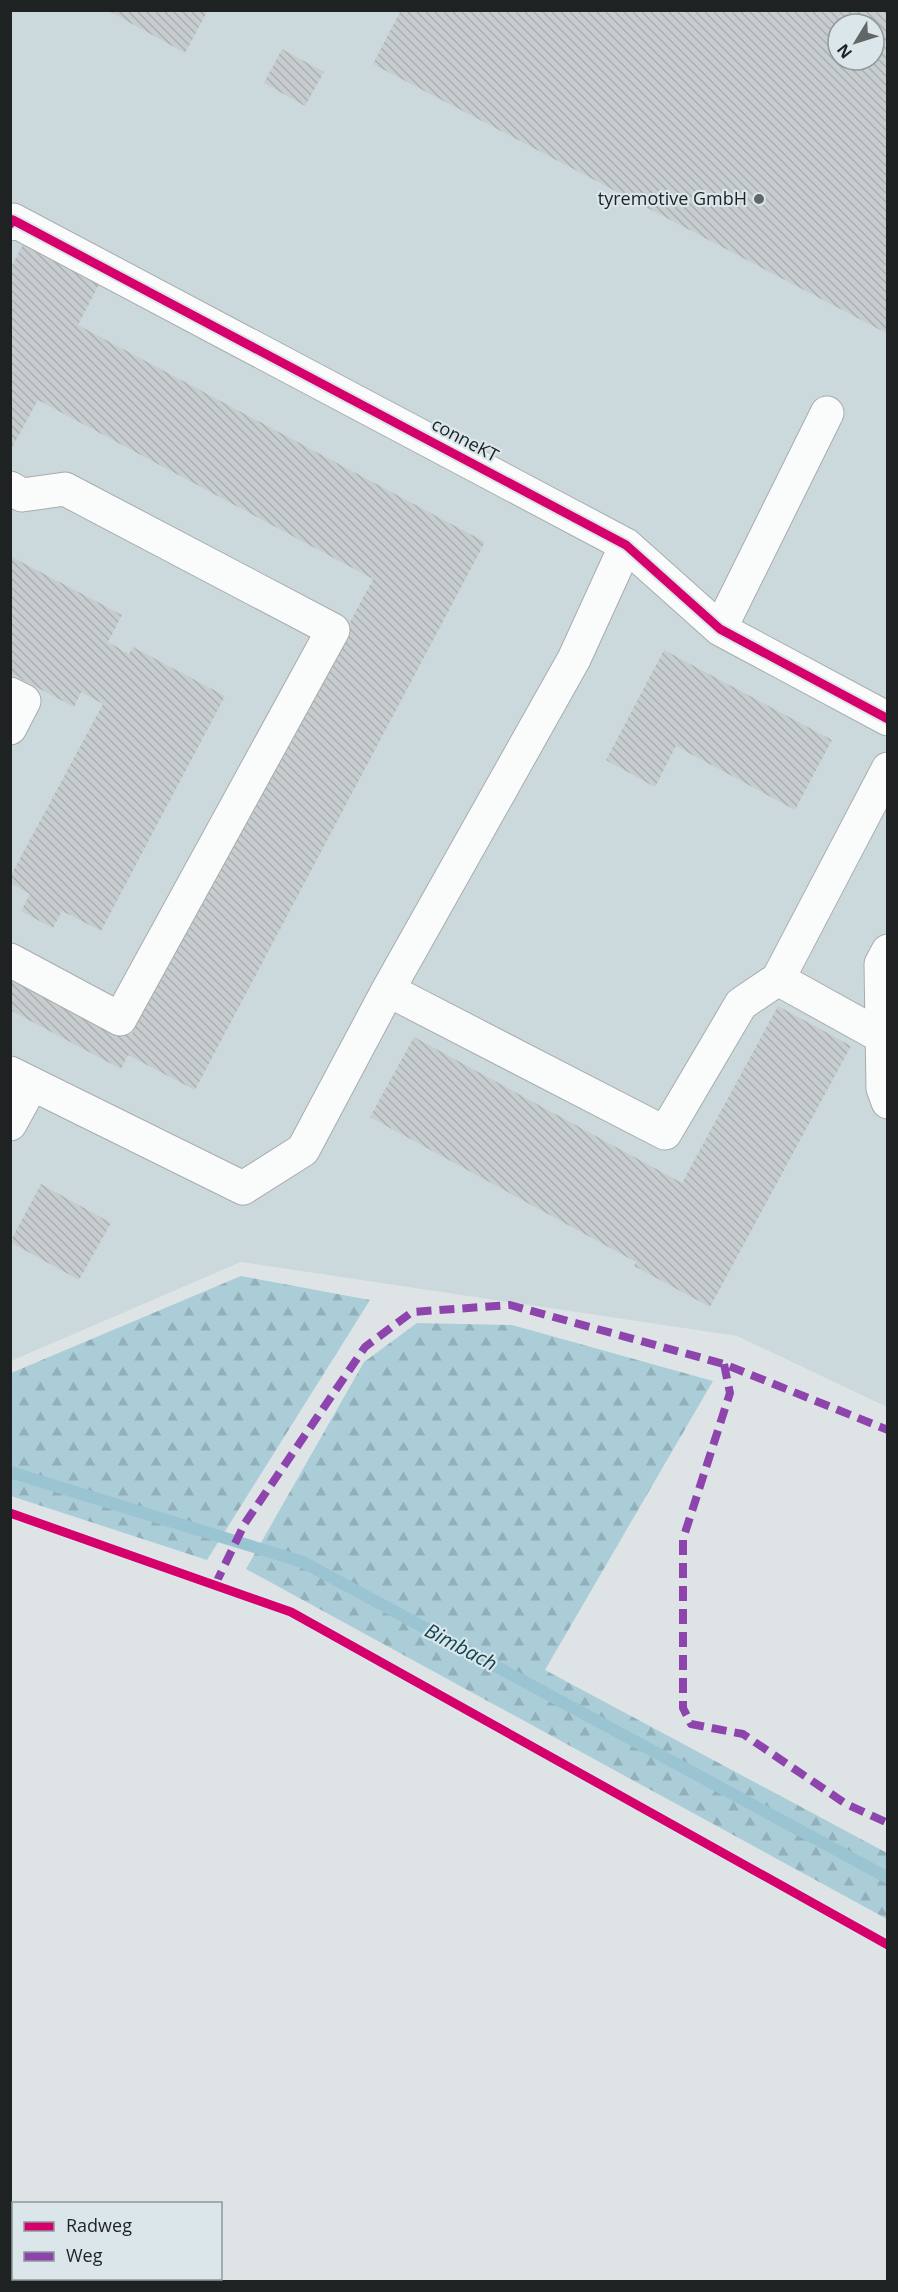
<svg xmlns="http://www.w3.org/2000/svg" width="898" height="2292" viewBox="0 0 898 2292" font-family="'Open Sans',sans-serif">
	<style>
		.built { fill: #cbd9dd; fill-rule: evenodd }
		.forest { fill: url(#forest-firs) }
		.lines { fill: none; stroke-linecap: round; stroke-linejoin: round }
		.stream { stroke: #9ac4d2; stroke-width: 12 }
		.building { fill: url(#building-back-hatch); fill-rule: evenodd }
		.minor-casing { stroke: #a8acae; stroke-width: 35 }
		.minor { stroke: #fafbfb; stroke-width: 33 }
		.quiet { stroke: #8e44ad; stroke-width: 8; stroke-dasharray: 15 8; stroke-linecap: butt }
		.cycleway-casing { stroke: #dae6ea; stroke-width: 13 }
		.cycleway { stroke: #d6006c; stroke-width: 9 }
		.poi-dot { fill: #616667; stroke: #dae6ea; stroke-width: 2 }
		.labels { text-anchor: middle; stroke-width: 4.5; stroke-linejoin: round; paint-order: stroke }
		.poi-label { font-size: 18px; fill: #1e2223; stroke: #dae6ea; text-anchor: end }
		.street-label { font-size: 18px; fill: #1e2223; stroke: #dae6ea }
		.water-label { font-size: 20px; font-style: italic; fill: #114452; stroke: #dae6ea }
	</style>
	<defs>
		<pattern id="forest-firs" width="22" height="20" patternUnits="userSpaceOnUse" patternTransform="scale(1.5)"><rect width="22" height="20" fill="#aacdd8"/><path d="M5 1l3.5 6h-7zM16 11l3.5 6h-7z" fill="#92b0b9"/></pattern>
		<pattern id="building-back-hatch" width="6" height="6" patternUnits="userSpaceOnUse" patternTransform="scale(1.5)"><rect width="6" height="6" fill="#c7ccce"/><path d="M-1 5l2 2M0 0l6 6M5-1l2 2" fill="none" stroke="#aaafb1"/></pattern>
	</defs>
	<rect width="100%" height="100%" fill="#dee4e6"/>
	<path class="built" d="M11,11h876v1396l-150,-71 -496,-74 -230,99zM838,24h36v36h-36z"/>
	<path class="forest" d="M241,1276l129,24 -163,260 -196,-64v-123z
		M417,1323l95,2 201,56 -168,289 342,183v66l-641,-350 118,-207z"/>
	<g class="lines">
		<path class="stream" d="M10,1472l293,90 585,316"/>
	</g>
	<path class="building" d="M107,10h101l-23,43z
		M401,10h487v324l-515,-270zM838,24h36v36h-36z
		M282,49l42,23 -19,34 -41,-23z
		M26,239l76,40 -24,46 407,217 -290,548 -67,-35 -7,14 -111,-59v-40l121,65 242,-456 -335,-179 -28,51v-182z
		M10,556l112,59 -14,27 21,12 4,-7 92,49 -124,235 -39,-20 -9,17 -32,-17 9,-17 -20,-11v-6l93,-173 -22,-12 -7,15 -64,-34z
		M664,650l168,90 -37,70 -119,-64 -21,41 -49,-27z
		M778,1006l73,40 -141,261 -76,-41 2,-4 -266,-145 44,-80 268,146z
		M41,1184l70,39 -32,57 -69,-38z"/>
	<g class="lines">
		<defs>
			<path id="minor" d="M10,224l3,-4 613,325 94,84 168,90
				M10,488l12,7 43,-6 268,141 -213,389 -110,-59
				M720,629l107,-216
				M10,694l14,7 -14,27
				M888,769l-110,210 110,61
				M888,951l-7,13 2,124 5,14
				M388,990l277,143 76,-129 37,-25
				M10,1073l233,115 60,-38 85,-160 186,-331 52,-114
				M10,1124l22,-40"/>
		</defs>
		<use href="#minor" class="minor-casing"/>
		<use href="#minor" class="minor"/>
		<path class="quiet" d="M724,1364l6,29 -47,146v169l8,16 52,10 103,70 42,19
			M215,1585l30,-62 120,-176 47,-35 98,-7 214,59 164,66"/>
		<defs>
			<path id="cycleway" d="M10,224l3,-4 613,325 94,84 168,90
				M10,1513l281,99 597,333"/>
		</defs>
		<use href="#cycleway" class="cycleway-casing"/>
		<use href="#cycleway" class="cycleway"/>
	</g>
	<circle class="poi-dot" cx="759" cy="199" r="6"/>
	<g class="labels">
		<g class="poi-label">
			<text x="747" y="205">tyremotive GmbH</text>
		</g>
		<g class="street-label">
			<text transform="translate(465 440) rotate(28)" y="6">conneKT</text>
		</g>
		<g class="water-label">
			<text transform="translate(461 1647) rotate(28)" y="7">Bimbach</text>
		</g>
	</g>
	<rect width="898" height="2292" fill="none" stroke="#1e2223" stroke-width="24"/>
	<rect x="12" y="2202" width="210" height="78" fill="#dae6ea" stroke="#8f989a" stroke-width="1.5"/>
	<rect x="24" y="2222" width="30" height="9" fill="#d6006c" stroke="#8f989a" stroke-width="1.5"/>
	<text x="66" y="2232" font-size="18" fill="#1e2223">Radweg</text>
	<rect x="24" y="2252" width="30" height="9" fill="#8e44ad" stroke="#8f989a" stroke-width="1.5"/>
	<text x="66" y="2262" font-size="18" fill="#1e2223">Weg</text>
	<g transform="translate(856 42) rotate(232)"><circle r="28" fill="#dae6ea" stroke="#8f989a" stroke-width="1.5"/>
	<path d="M0-4.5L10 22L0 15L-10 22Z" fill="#616667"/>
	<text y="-9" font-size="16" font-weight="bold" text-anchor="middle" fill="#1e2223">N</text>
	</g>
</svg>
